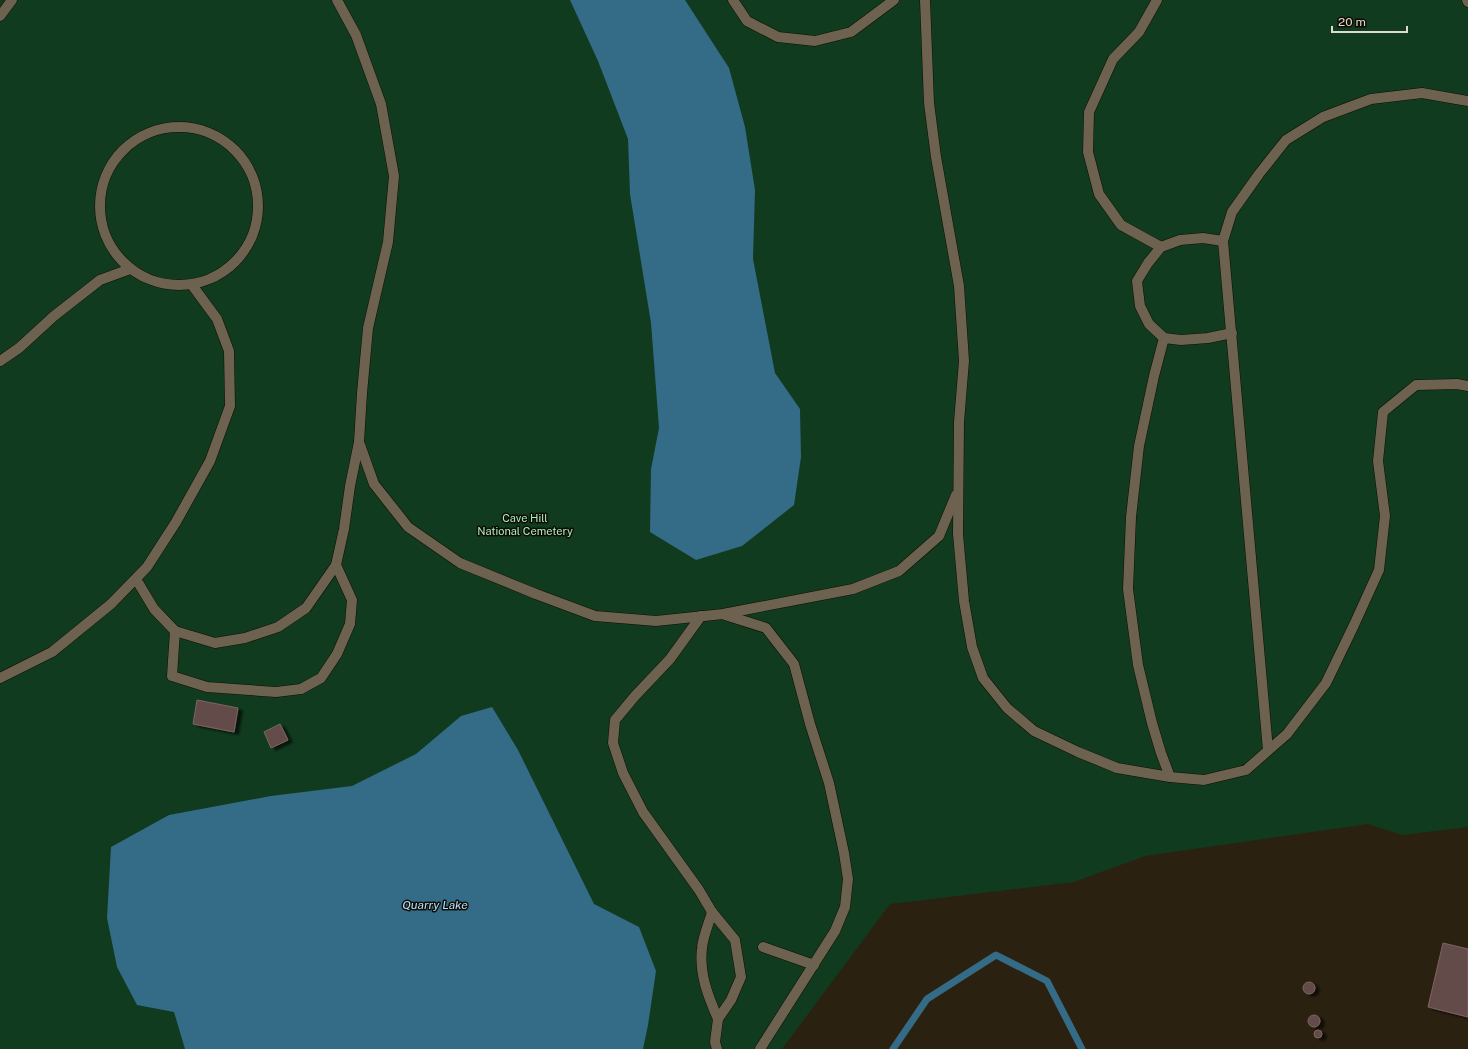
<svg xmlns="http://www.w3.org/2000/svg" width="1468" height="1049" font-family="'Public Sans',sans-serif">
  <defs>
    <filter id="shadow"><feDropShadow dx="4.5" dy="2.5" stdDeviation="1" flood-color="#0009"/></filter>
  </defs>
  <rect width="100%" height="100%" fill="#2b2110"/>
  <path fill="#103b1f" d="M0,0H1468V827L1402,835L1368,824L1145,856L1074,882L890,904L782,1049H0Z"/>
  <g fill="#346b87">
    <path d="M570,0H685L729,68L745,127L755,190L753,259L775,373L800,409L801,457L794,505L742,546L696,560L650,532L651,469L659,428L651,323L630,194L628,139L598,61Z"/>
    <path d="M492,707L518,750L594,904L639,927L656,971L648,1025L643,1049H185L174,1012L137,1005L117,967L107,918L111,847L169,815L271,796L352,786L416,754L461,716Z"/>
  </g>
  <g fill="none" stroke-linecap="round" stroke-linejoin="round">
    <path stroke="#346b87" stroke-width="7" d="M893,1049L927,999L996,955L1047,981L1082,1049"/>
  </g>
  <g fill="#634b4a" stroke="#7d6463" filter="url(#shadow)">
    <path d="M197,700L238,708L234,732L193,724Z"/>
    <path d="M280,724L288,740L271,748L264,732Z"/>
    <path d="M1443,943L1468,949V1017L1428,1007Z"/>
    <circle cx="1309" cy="988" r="6"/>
    <circle cx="1314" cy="1021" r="6"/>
    <circle cx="1318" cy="1034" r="4"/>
  </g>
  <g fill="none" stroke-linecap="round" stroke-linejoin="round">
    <defs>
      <g id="minor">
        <path d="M337,0L356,35L381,104L394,176L388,242L368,328L362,393L359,442L374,484L408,527L460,563L536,594L595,616L656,621L723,614L853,589L899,571L939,536L956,495"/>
        <path d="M733,0L747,21L778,37L815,41L851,32L894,0"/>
        <path d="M925,0L929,103L936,157L959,286L964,361L959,422L958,534L964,601L972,647L983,678L1007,708L1034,731L1078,752L1117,768L1170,777L1204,780L1246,770L1287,734L1326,683L1354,625L1379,570L1385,516L1378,461L1383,412L1416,385L1457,384L1468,386"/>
        <path d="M1157,0L1139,32L1113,59L1089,112L1088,152L1099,194L1121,225L1161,247"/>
        <path d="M1467,0L1468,2"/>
        <path d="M0,16L12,0"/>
        <circle cx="179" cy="206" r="79"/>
        <path d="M1223,241L1203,238L1180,240L1161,247L1148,263L1137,281L1140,306L1149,324L1164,338L1181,340L1208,338L1232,333"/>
        <path d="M1164,338L1154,376L1139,446L1131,517L1128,589L1138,665L1152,723L1161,753L1170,777"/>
        <path d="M0,361L19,348L54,316L100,280L130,269"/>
        <path d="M136,579L154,609L175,631L215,643L245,638L278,627L306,608L336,565L344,529L350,486L359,442"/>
        <path d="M725,615L766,628L794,664L810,724L829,783L844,853L848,879L845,907L835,931L760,1049"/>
        <path d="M701,616L670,659L635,696L615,720L613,743L623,773L643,812L699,890L712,912L735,940L741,977L731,1000L718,1019L715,1042L717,1049"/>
        <path d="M175,631L172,676L207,687L276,692L301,689L321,678L337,654L350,624L352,600L336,565"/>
        <path d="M0,678L52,652L111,604L147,567L176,522L210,461L230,406L229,351L217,319L192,285"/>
        <path d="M1268,750L1223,241L1232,212L1259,174L1286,140L1323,117L1371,99L1422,93L1468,101"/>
        <path d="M712,912C709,923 703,936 702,948C699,974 708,996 718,1019"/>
        <path d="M763,947L814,965"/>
      </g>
    </defs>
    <use href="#minor" stroke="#130b00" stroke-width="11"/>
    <use href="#minor" stroke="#6d624f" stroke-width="10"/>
  </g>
  <g text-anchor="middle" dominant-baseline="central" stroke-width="3" stroke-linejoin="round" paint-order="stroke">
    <g font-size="11" fill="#a8f0ba" stroke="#100c05">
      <text x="525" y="518">Cave Hill<tspan x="525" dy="13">National Cemetery</tspan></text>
    </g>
    <g font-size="12" font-style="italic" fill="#b0e0fb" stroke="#100c05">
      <text x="435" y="905">Quarry Lake</text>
    </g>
  </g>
  <path d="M1332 26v6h75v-6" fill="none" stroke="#dfd9ce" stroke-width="2"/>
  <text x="1338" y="26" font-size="12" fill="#dfd9ce" stroke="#100c05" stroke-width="3" paint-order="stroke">20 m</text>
</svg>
